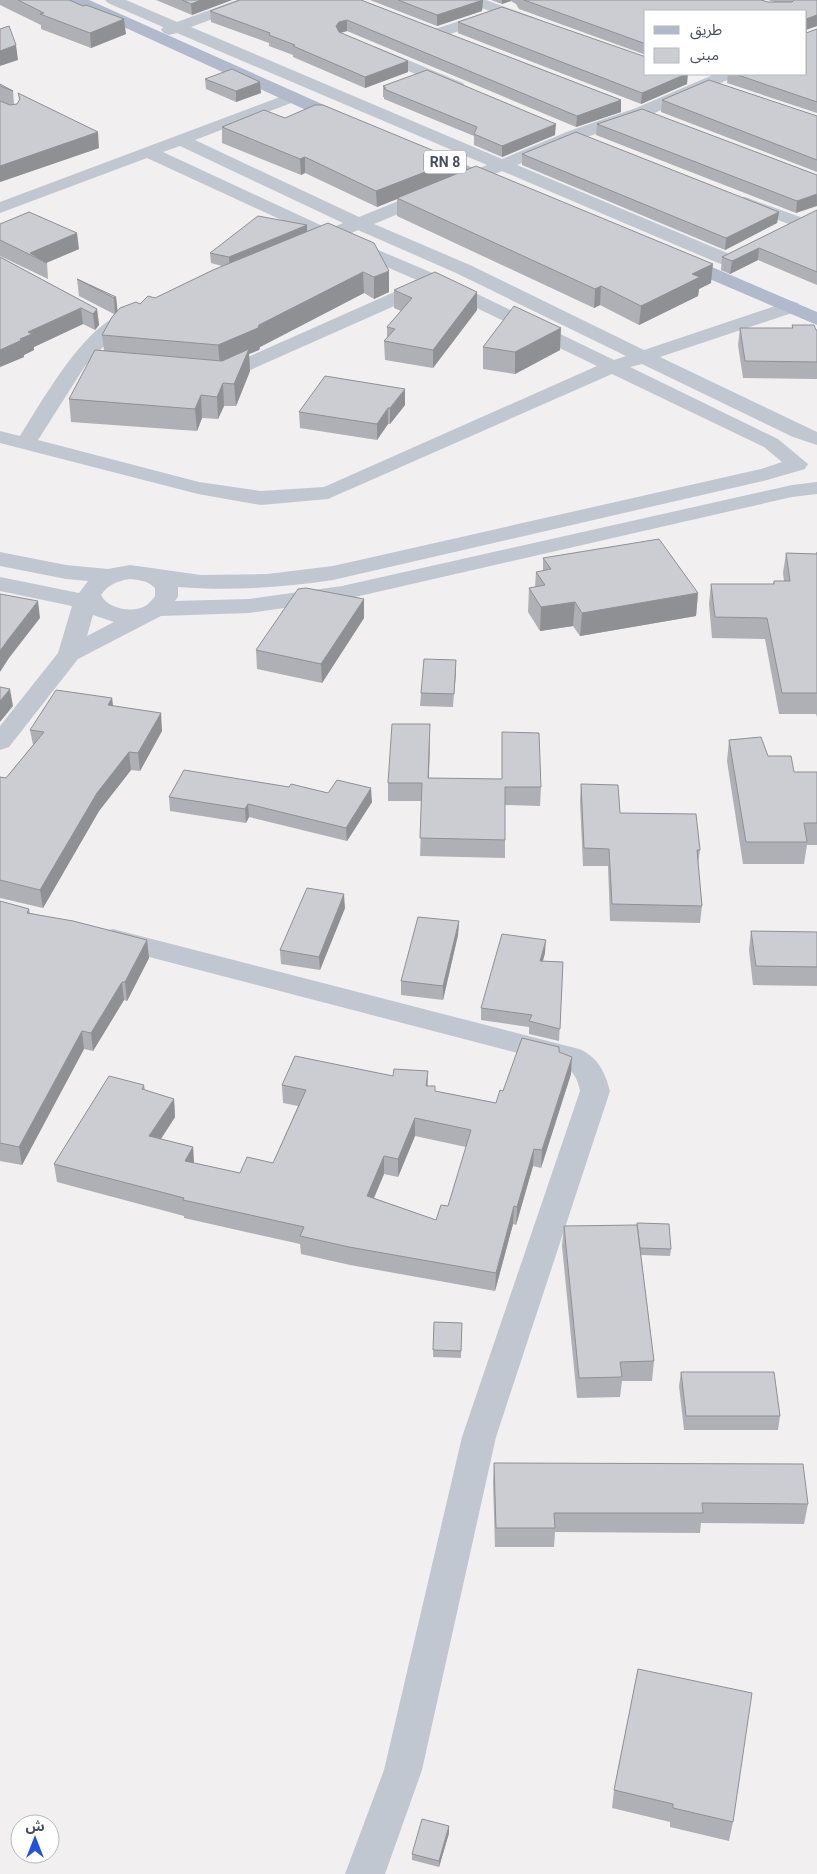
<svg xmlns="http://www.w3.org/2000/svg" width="817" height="1874" font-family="Roboto,'Noto Sans Arabic',sans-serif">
  <rect width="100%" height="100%" fill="#f1efef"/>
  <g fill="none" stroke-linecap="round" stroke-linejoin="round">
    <g fill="#c0c7d0" fill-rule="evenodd">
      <path d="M105,0H126L177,22L237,0H259L256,3L191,27L502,159L569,131L636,108L715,74H736L734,77L648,116L581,139L517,165L732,255L734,259L732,263L725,265L718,263L502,171L374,224L470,265L644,350L784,303L791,301L798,303L801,307L798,311L660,357L817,432V445L793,437L642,364L630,367L778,439L808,464L805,469L767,480L333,580C281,588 230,591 178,587V597L175,601L249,599L342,586L792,485L817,482V494L792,497L342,600L249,613L161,616L78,659L9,747L0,750V726L58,653L72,606L0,591V577L79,593L88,581L66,579L0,566V552L66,565L108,569L130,565L201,575L267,574L333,566L761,469L782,462L764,447L612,374L328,499L261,505L198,494L0,443V431L20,436C40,405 96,302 139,313L142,317L139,321L121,328L85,366L38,440L199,482L261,491L324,487L597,366L435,288L230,379L223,381L209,378L206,374L209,370L221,369L419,281L329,242L311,249L305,247L302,243L305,239L314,235L147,158L0,213V202L293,92L299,94L301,97L299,100L195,140L359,217L487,165L177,33L169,35L164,33L161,30L163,27L108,3ZM180,146L343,223L329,229L163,152ZM358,230L456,273L626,356L614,360L442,277L345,236ZM130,579C140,580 148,581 155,588V596C153,599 150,602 147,605C133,614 108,609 101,595C108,585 117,581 130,579ZM93,615L114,622L87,636Z"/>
      <path d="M464,0H486L536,18L539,21L536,24L531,26L501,16L499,18L444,36H432L430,33L432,30L490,11L467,3Z"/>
      <path d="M374,46L463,83L465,86L463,89H451L368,54L366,51L368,48Z"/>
      <path d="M745,197L803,218L806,222L803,226L797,227L739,206L736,202L739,198Z"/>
      <path d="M113,929L579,1049C598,1057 605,1072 610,1091L496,1437L422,1770L385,1874H345L384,1770L462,1437L580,1091C577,1077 573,1070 560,1064L103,945L99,938L103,931Z"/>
    </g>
    <g fill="#b0bacc" fill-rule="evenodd">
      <path d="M68,0H89L351,117L353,121L351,125H339L71,3Z"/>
      <path d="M420,147L504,180L507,184L504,188L498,189L492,188L414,156L411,152L414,148Z"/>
      <path d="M679,253L817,312V325L672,263L670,259L672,255Z"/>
    </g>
  </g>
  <g fill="#afb0b5" fill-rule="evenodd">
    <path d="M0,0H69L126,34L91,48L41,29V25L0,5Z"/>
    <path d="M156,0H232L192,15Z"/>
    <path d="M361,0L621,100V112L576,127L347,31L341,33L408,72L365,88L293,57V55L269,46V43L211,22L210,11Z"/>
    <path d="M370,0H483L482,11L437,26Z"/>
    <path d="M491,0H761L768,2H774L768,0H817V26L806,29V33L817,29V113L727,83L728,74H806L646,11V55L519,9L516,4L511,1L502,4Z"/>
    <path d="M458,22L687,84L641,104L458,33Z"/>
    <path d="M205,79L261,93L236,102L206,89Z"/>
    <path d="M0,84L13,91L14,104H17L19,100L18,93L99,148L0,182Z"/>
    <path d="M383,86L555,135L502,157L474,145V136L384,99V97H383Z"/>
    <path d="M662,100L817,116V172L661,112Z"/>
    <path d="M285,118L456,160L455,174L711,283L699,289L698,296L639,325L600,305L594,308L397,216V199L377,207L305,173L301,175L222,143V127Z"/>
    <path d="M597,124L817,175L796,213L596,135Z"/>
    <path d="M522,154L779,212L777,223L725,250L522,165Z"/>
    <path d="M817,210V285L758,260L730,274L721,270L722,257Z"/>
    <path d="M328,223L389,292L374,299L364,293L260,347L259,350L249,354L250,371L236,406H224L218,419L202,418L197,431L71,422L69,399L104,351L102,335L114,314L79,296L77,279L116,297L117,311L155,298L222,266L211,263L210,253L307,232Z"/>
    <path d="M0,224L79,249L46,263H47L48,279L0,256Z"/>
    <path d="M0,257L97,309L99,325L95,330L83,324L34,347V350L24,355V357L0,367Z"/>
    <path d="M394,290L477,292V310L433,368L385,360L384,341L387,338V327L401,311L394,308Z"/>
    <path d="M792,325L817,330V379L743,378L738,345L740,328H792Z"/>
    <path d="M483,347L560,350L515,374L483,369Z"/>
    <path d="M405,405L390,424H388L377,440L300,428L299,412Z"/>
    <path d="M817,552V717L816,714H779L765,639L712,638L709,604L711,584H773L774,581H784L783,573L786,553L817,554Z"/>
    <path d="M543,558L698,593L696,616L580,636L573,626L540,631L528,612L529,588L535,587L536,572L543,571Z"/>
    <path d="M364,618L322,683L257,669L256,650Z"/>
    <path d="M456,660L453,707L420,706L421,693Z"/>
    <path d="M112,698L113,706L162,731L140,771L131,770L99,811L43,908L0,898V777L6,778L33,745L30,730Z"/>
    <path d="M430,724L429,778L502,779V732L541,787L540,806L505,805V858L420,856L422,801H388V783Z"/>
    <path d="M729,740L768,756L794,772H817V845H807L804,864H743L727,761Z"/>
    <path d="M581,784L620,813L700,850L698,864L702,906L700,923L610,921L608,866H583L580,801Z"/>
    <path d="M328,793L372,802L347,841L249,817L246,823L170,811L169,797Z"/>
    <path d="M0,901L29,909L30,913L147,940L149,958L127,1001L124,1000L93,1051L84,1049L22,1165L0,1161Z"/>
    <path d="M345,908L320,970L281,964L280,950Z"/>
    <path d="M459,921L458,935L443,1000L401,995V981Z"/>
    <path d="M751,931L817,932V986L753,985L749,950Z"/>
    <path d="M545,953L543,961L563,962L559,1041L529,1034V1027L481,1020V1008Z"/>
    <path d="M559,1052L571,1074L541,1168L533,1166L516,1225L513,1224L495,1291L350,1265L301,1254L300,1244L184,1218V1216L57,1182L54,1164L144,1085L145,1090L174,1099L175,1117L161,1139L193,1147L194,1163L240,1173L273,1163L298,1106L283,1103L282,1085L393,1076L428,1071V1086H435V1091L496,1103L503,1091ZM415,1136L466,1147L448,1206L436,1220L374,1198L384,1174L398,1177Z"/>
    <path d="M564,1226L671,1249L670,1256L641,1255L654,1361L652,1381H622L620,1397L577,1398L562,1246Z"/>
    <path d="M434,1322L462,1323L461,1358L433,1357Z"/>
    <path d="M681,1372L780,1416L778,1430H684L679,1386Z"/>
    <path d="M494,1463L808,1504L804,1524L701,1523L700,1533L555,1532L554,1547H495L493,1483Z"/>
    <path d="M638,1669L733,1822L729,1841L670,1827V1822L612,1808L614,1790Z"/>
    <path d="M449,1826V1833L439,1867L412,1860V1854Z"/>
  </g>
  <g fill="#8f9094">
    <path d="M201,0H232L192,15L191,4Z"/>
    <path d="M483,0L482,11L437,26V15Z"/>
    <path d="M502,0H511V1L502,4Z"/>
    <path d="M817,15V26L806,30V19Z"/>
    <path d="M124,19L126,34L91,48L90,33Z"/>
    <path d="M347,20V31L339,33L336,26L339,22Z"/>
    <path d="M16,45L18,60L0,66V51Z"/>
    <path d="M408,61V72L365,88V77Z"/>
    <path d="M686,74H688L687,84L641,104L642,93Z"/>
    <path d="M260,82L261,93L236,102V91Z"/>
    <path d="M621,100V112L576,127L577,116Z"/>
    <path d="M556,124L555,135L502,157V146Z"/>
    <path d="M98,132L99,148L0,182V166Z"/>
    <path d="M305,157V173L301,175L300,159Z"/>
    <path d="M456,160L455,176L397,198V199L377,207L376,191Z"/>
    <path d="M817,194V206L796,213L797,201Z"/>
    <path d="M779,212L777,223L725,250L726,238Z"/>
    <path d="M307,225V236L229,268V257Z"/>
    <path d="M77,233L79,249L46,263L30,253Z"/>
    <path d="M759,248L758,260L730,274L732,261Z"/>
    <path d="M713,264L711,283L699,289L698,296L639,325L641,306L692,274Z"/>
    <path d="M389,271V292L374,299V277Z"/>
    <path d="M363,272L364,293L260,347L259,350L249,354L250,371L236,406L234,384L220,367L218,345Z"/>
    <path d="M601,286L600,305L594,308L595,289Z"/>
    <path d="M477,292V310L433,368V350Z"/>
    <path d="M116,297L118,314L115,315L114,298Z"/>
    <path d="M81,308L83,324L34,347V350L24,355V357L0,367V350L20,339L28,332Z"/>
    <path d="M97,309L99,325L95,330L93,314Z"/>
    <path d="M561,328L560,350L515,374V352Z"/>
    <path d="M223,383L224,406L218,419L217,397Z"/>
    <path d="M405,389V405L390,424V408Z"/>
    <path d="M201,395L202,418L197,431L195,409Z"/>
    <path d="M388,408V424L377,440V424Z"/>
    <path d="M698,593L696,616L580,636L582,613Z"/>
    <path d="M364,599V618L322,683L321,664Z"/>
    <path d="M38,601L40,618L9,658L0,672V651L7,641Z"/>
    <path d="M575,602L573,626L540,631L541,607Z"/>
    <path d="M456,660V673L453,707L454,694Z"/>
    <path d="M10,689L13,706L0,722V701Z"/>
    <path d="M112,698L114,716L108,705Z"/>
    <path d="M161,713L162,731L140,771L138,753Z"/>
    <path d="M430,724V742L428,796V778Z"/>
    <path d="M129,752L131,770L99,811L43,908L40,890L97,793Z"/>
    <path d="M371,788L372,802L347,841L346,828Z"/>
    <path d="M248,804L249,817L246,823L245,809Z"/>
    <path d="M344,894L345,908L320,970L319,957Z"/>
    <path d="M459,921L458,935L443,1000V986Z"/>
    <path d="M147,940L149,958L127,1001L125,982Z"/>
    <path d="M546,940L545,953L539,974L540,961Z"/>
    <path d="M122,982L124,1000L93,1051L91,1033Z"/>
    <path d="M82,1031L84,1049L22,1165L19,1147Z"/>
    <path d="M572,1057L571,1074L541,1168L542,1150Z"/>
    <path d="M174,1099L175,1117L151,1154L149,1136Z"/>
    <path d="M415,1118V1136L398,1177V1159Z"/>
    <path d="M193,1147L194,1165L185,1161Z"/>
    <path d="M534,1149L533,1166L516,1225L517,1207Z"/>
    <path d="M384,1156V1174L367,1214V1196Z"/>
    <path d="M514,1206L513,1224L495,1291L496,1273Z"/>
    <path d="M449,1826V1833L439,1867V1861Z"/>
  </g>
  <g fill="#cccdd3" stroke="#8f9094" fill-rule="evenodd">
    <path d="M18,0H69L83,6L86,5L124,19L90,33L40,14L44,13Z"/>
    <path d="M182,0H201L191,4Z"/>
    <path d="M240,0H361L621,100L577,116L347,20L339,22L336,26L339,32L408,61L365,77L293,46L295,45L269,35L270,33L210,11Z"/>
    <path d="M398,0H483L437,15Z"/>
    <path d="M524,0H761L768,2H792L794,0H817V15L806,19V11H646V44Z"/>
    <path d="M502,7L646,57V74H686L642,93L458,22Z"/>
    <path d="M806,20V33L817,29V102L735,74H806Z"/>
    <path d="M9,26L16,45L0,51V29Z"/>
    <path d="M232,69L260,82L236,91L205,79Z"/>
    <path d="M427,70L556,124L502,146L474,134L477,127L384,89L386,88L383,86Z"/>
    <path d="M709,80L817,116V160L662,100Z"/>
    <path d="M0,84L13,91L0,86Z"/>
    <path d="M18,93L98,132L0,166V101L10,105L17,104L20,99Z"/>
    <path d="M315,105H323L456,160L376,191L305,157L300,159L222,127L264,110L285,118Z"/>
    <path d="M642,109L817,175V194L797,201L597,124Z"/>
    <path d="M576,132L779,212L726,238L522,154Z"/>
    <path d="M476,166L713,264L692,274L700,277L641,306L601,286L595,289L397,198Z"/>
    <path d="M817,210V272L759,248L732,261L722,257Z"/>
    <path d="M29,212L77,233L30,253L47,263L0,240V224Z"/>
    <path d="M258,216L307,225L229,257L210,253Z"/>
    <path d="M328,223L374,243L389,271L374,277L363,272L259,325L258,328L218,345L102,335L112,317L120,308L136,302L140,304L148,296L155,298L213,270Z"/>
    <path d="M0,257L97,309L93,314L81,308L28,332L32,334L20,339L22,340L0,350Z"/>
    <path d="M435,272L477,292L433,350L384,341L395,329L387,327L412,298L394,290Z"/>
    <path d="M77,279L116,297L114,298Z"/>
    <path d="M514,306L561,328L515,352L483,347Z"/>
    <path d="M792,325H814L816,330H817V362L745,361L740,328H793Z"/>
    <path d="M249,349L234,384L223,383L217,397L201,395L195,409L69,399L95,350L222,361Z"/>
    <path d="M325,376L405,389L390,408H388L377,424L299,412Z"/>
    <path d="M659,539L698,593L582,613L575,602L541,607L529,588L545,585L536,572L551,569L543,558Z"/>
    <path d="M817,552V693H782L767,618L715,617L711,584H774V581H790L786,553L817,554Z"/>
    <path d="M306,588L364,599L321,664L256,650L298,589Z"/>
    <path d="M0,594L38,601L7,641L0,651Z"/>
    <path d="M424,659L456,660L454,694L421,693Z"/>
    <path d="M0,687L10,689L0,701Z"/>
    <path d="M56,690L112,698L108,705L161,713L138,753L129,752L97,793L40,890L0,880V777L6,778L44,732L30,730Z"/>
    <path d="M392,724H430L428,778L502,779V732L539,733L541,787H505V840L420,838L422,783H388Z"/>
    <path d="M761,737L768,756H791L794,772H817V823H804L807,842H746L729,740Z"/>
    <path d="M184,770L289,787L291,784L328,793L337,780L371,788L346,828L248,804L245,809L169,797Z"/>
    <path d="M581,784L618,785L620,813L696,814L700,850H697L702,906L612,904L609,849L584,848Z"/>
    <path d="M307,888L344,894L319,957L280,950Z"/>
    <path d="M0,901L29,909L27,913L73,921L147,940L125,982H122L91,1033L82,1031L19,1147L0,1143Z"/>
    <path d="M418,917L459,921L443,986L401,981Z"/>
    <path d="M751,931L817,932V967L756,966Z"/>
    <path d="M502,934L546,940L540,961L563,962L560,1029L529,1021L532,1015L481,1008Z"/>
    <path d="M522,1038L559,1047V1052L572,1057L542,1150L534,1149L517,1207L514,1206L496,1273L349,1247L300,1236L304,1227L183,1200L184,1198L54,1164L109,1076L144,1085L142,1089L174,1099L149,1136L193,1147L185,1161L240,1173L247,1157L273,1163L306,1090L282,1085L295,1056L393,1076L394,1069L428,1071L426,1086H435V1091L496,1103L500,1090L503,1091ZM415,1118L471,1130L448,1206L441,1205L436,1220L367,1196L384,1156L398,1159Z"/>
    <path d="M637,1223L669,1224L671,1249L640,1248Z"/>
    <path d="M637,1225L654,1361L620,1362L622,1377L579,1378L564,1226Z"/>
    <path d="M434,1322L462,1323L461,1351L433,1350Z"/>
    <path d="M681,1372H774L780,1416H686Z"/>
    <path d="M494,1463L803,1464L808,1504L702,1503L703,1513H554L555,1528H496Z"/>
    <path d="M638,1669L752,1693L733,1822L673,1808V1804L614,1790Z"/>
    <path d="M422,1819L449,1826L439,1861L412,1854Z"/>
  </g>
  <g text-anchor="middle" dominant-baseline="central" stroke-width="4.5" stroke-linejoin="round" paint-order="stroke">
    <rect fill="#fff" stroke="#7f848d" stroke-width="1" x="424" y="150.5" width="42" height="23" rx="4"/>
    <g font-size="14" font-weight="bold" fill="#484f5c">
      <text x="445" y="162">RN 8</text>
    </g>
  </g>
  <rect x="644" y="10" width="162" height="65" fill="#ffffff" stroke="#b6b9be"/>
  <rect x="654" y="26" width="25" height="8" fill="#b0bacc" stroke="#b6b9be"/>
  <text x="690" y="35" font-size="15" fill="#484f5c">طريق</text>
  <rect x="654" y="48" width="25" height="15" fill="#cccdd3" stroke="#b6b9be"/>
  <text x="690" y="60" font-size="15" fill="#484f5c">مبنى</text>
  <g transform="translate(35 1839)"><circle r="24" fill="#ffffff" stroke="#b6b9be"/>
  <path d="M0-4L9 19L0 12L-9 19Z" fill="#2253d8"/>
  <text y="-8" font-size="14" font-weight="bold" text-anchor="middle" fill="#484f5c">ش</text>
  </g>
</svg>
